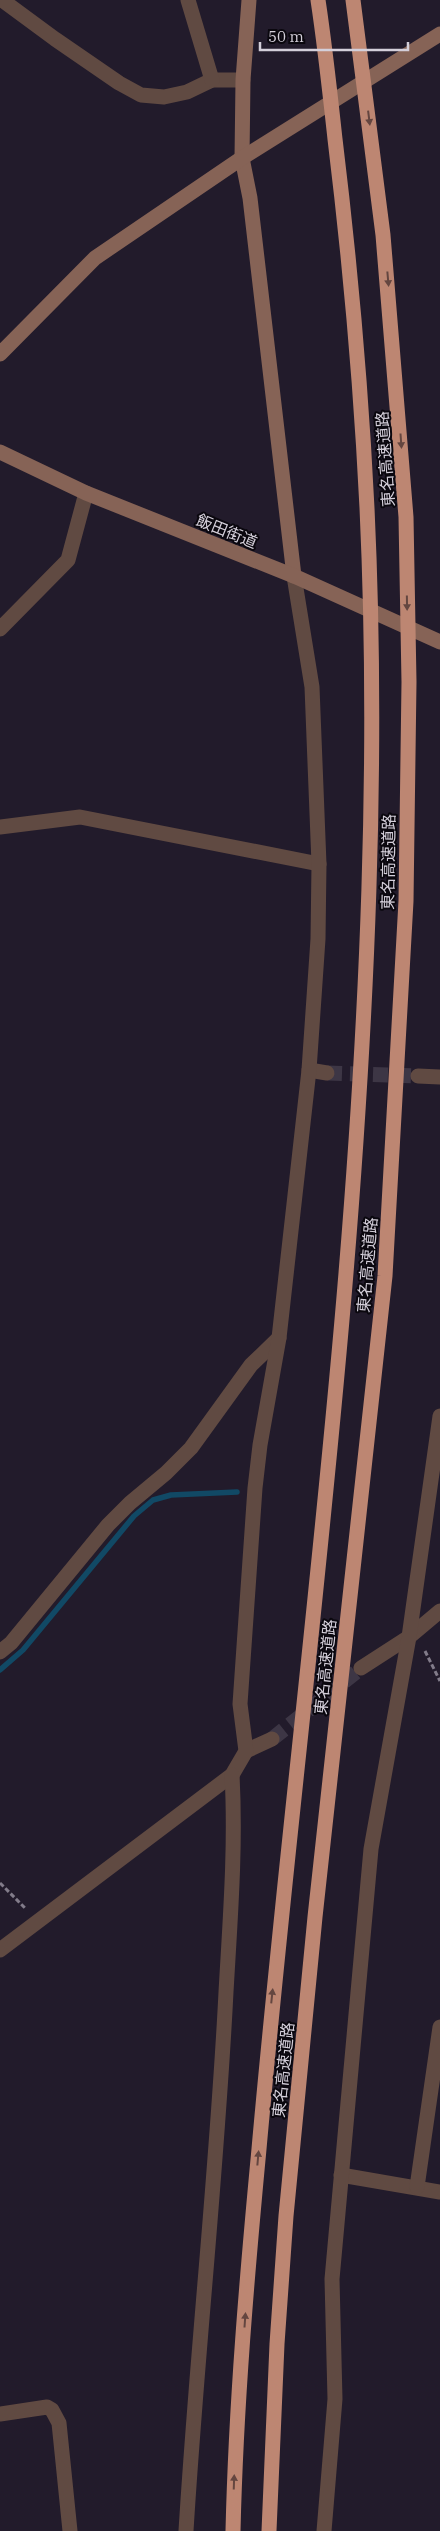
<svg xmlns="http://www.w3.org/2000/svg" width="440" height="2531" font-family="'IBM Plex Serif','Noto Sans JP',serif">
  <rect width="100%" height="100%" fill="#221b2b"/>
  <g fill="none" stroke-linecap="round" stroke-linejoin="round">
    <path stroke="#114965" stroke-width="5.5" d="M0,1670L23,1650L134,1516L153,1500L171,1495L237,1492"/>
    <g stroke="#3d3645" stroke-width="15" stroke-dasharray="15 8" stroke-linecap="butt">
      <path d="M327,1073L418,1076"/>
      <path d="M272,1739L361,1668"/>
    </g>
    <g stroke="#827c8a" stroke-width="3" stroke-dasharray="5 2.5" stroke-linecap="butt">
      <path d="M425,1651L440,1681"/>
      <path d="M0,1883L26,1909"/>
    </g>
    <g stroke="#604a42" stroke-width="15">
      <path d="M2,0L55,39L119,83L141,95L164,97L187,92L212,80H243"/>
      <path d="M188,0L212,80"/>
      <path d="M0,629L68,560L86,493"/>
      <path d="M0,827L80,817L319,864"/>
      <path d="M309,1070L327,1073"/>
      <path d="M418,1076L440,1077"/>
      <path d="M0,1652L11,1643L108,1525L130,1503L166,1473L191,1448L251,1365L279,1338"/>
      <path d="M361,1668L409,1637L440,1611"/>
      <path d="M246,1751L272,1739"/>
      <path d="M0,1950L232,1775L246,1751L240,1704L255,1488L260,1445L279,1338L309,1070L318,939L319,864L312,687L294,576"/>
      <path d="M341,2175L440,2192"/>
      <path d="M417,2187L440,2027"/>
      <path d="M0,2414L47,2407L52,2410L59,2423L70,2531"/>
      <path d="M186,2531C197,2351 217,2172 226,1992C230,1921 236,1847 232,1775"/>
      <path d="M324,2531L335,2399L332,2279L371,1849L409,1637L440,1416"/>
    </g>
    <g stroke="#866356" stroke-width="15">
      <path d="M249,0L243,80L242,158L250,198L294,576"/>
      <path d="M0,354L95,258L242,158L440,34"/>
      <path d="M0,452L86,493L294,576L440,642"/>
    </g>
    <g stroke="#bd8672" stroke-width="15">
      <path d="M233,2531C236,2404 247,2276 259,2149C285,1857 322,1565 346,1273C367,1019 379,762 367,508C361,385 350,262 335,139C330,93 325,46 318,0"/>
      <path d="M269,2531L277,2344L286,2216L315,1917L385,1276L406,901L409,682L406,517L383,235L353,0"/>
    </g>
  </g>
  <defs><path id="oneway-solid" d="M-6-.8H1V-3.2L6.5 0L1 3.2V.8H-6Z" transform="scale(1.25)"/></defs>
  <g fill="#644640">
    <use href="#oneway-solid" transform="translate(369 118) rotate(83)"/>
    <use href="#oneway-solid" transform="translate(388 279) rotate(85)"/>
    <use href="#oneway-solid" transform="translate(401 441) rotate(86)"/>
    <use href="#oneway-solid" transform="translate(407 603) rotate(89)"/>
    <use href="#oneway-solid" transform="translate(272 1996) rotate(-84)"/>
    <use href="#oneway-solid" transform="translate(258 2158) rotate(-85)"/>
    <use href="#oneway-solid" transform="translate(245 2320) rotate(-86)"/>
    <use href="#oneway-solid" transform="translate(234 2482) rotate(-88)"/>
  </g>
  <g text-anchor="middle" dominant-baseline="central" stroke-width="4" stroke-linejoin="round" paint-order="stroke">
    <g font-size="16" fill="#d4cfda" stroke="#0a070e">
      <text transform="translate(385 459) rotate(-94)">東名高速道路</text>
      <text transform="translate(227 531) rotate(22)">飯田街道</text>
      <text transform="translate(388 862) rotate(-89)">東名高速道路</text>
      <text transform="translate(367 1265) rotate(-85)">東名高速道路</text>
      <text transform="translate(325 1667) rotate(-84)">東名高速道路</text>
      <text transform="translate(283 2070) rotate(-84)">東名高速道路</text>
    </g>
  </g>
  <path d="M260 42v8h148v-8" fill="none" stroke="#d4cfda" stroke-width="2.5"/>
  <text x="268" y="42" font-size="15" fill="#d4cfda" stroke="#0a070e" stroke-width="4" paint-order="stroke">50 m</text>
</svg>
